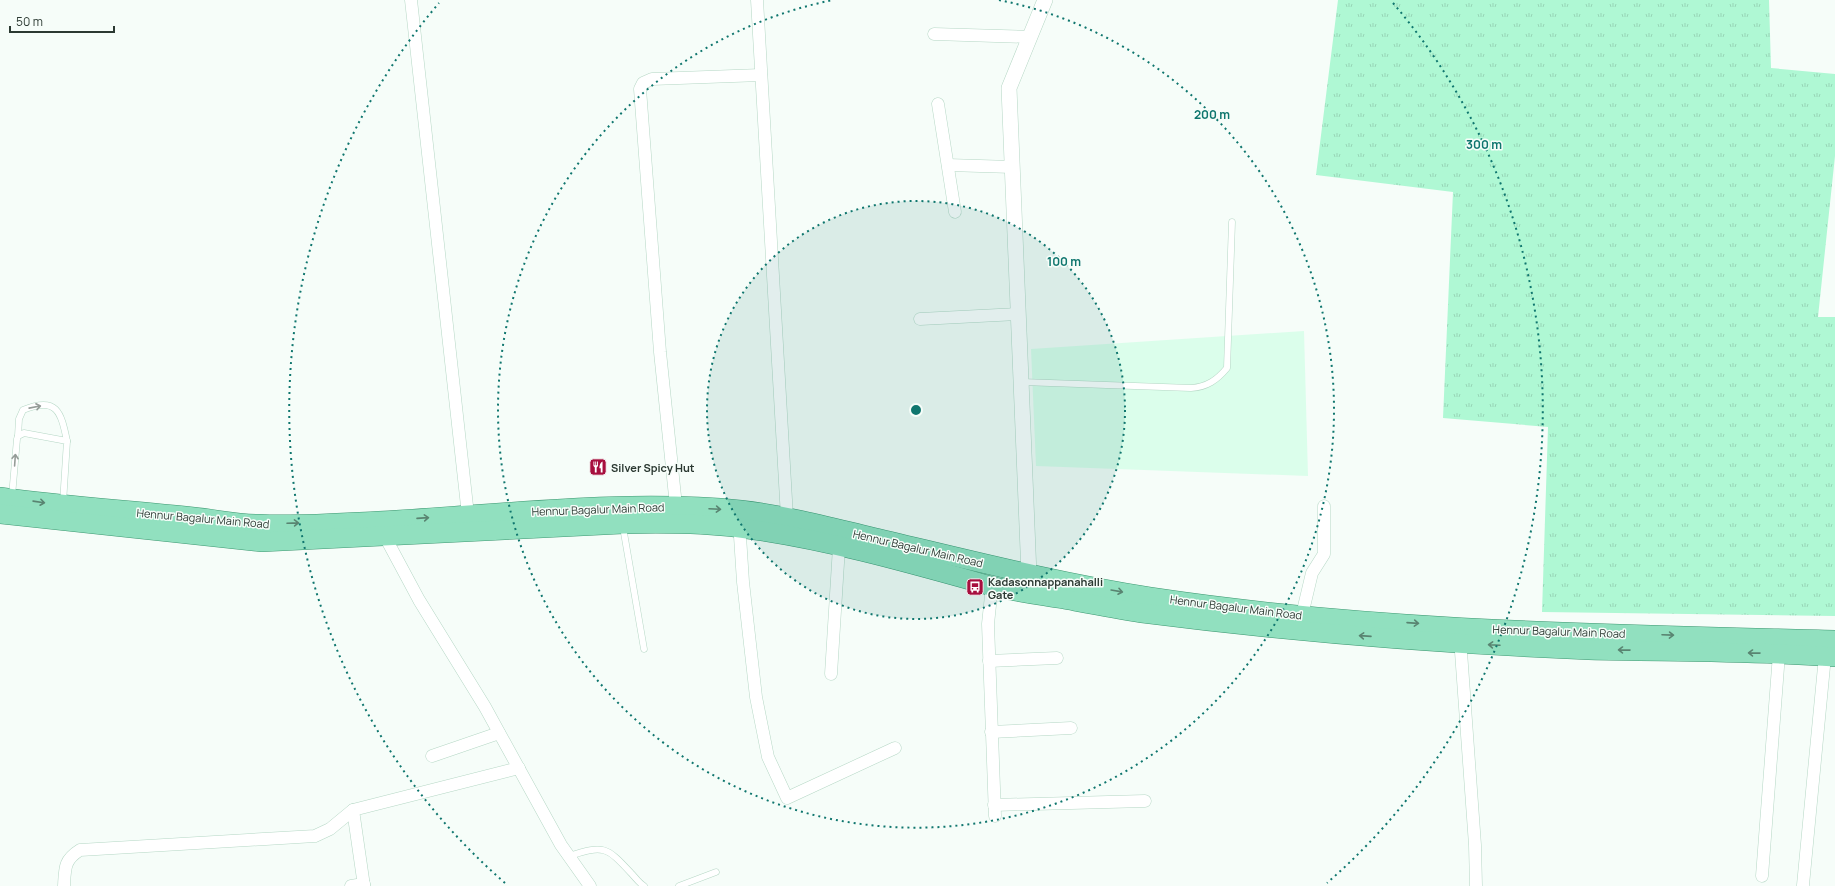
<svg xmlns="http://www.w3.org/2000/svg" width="1835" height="886" font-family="Manrope,sans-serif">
  <defs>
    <pattern id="grass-tufts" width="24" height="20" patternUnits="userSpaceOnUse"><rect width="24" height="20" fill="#aff8d4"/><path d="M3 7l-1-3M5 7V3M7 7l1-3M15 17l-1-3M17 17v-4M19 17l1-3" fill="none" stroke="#97d5b6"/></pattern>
  </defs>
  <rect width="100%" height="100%" fill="#f6fdf9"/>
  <path fill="#dbfeeb" d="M1304,331L1308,476L1036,466L1031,349Z"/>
  <path fill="url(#grass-tufts)" d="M1338,0H1769L1771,68L1835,74V156L1818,317H1835V616L1542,612L1548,427L1443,418L1453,192L1316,175Z"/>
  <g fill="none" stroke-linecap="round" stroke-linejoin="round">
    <defs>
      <g id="service">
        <path d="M1022,382L1191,388C1207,387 1217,380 1227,368L1232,222"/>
        <path d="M18,436L19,419L23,410C57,396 61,412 67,441"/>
        <path d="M12,496L17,439L18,436L24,433L67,441L63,503"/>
        <path d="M623,527L644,649"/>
        <path d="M569,856C604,845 606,846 631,873C635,877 639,883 644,886"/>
        <path d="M679,886L716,872"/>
      </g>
      <g id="minor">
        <path d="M411,0L468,515"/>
        <path d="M757,0L787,517"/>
        <path d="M934,34L1030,37"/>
        <path d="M938,104L955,212"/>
        <path d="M948,165L1012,167"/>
        <path d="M920,319L1019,314"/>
        <path d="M676,506L660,352L640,89L643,83L652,79L761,75"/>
        <path d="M739,521L743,582L756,697L768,757L787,798L895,748"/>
        <path d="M382,531L419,600L485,707L561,845L590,886"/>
        <path d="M992,586L988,624L995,816"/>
        <path d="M1302,615L1312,573L1324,554V506"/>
        <path d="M1460,638L1475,845L1476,886"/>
        <path d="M989,661L1057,658"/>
        <path d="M831,674L839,547"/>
        <path d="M991,732L1071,728"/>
        <path d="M432,756L499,733"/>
        <path d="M994,805L1145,801"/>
        <path d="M1762,876L1779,654"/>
        <path d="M1803,885L1825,656"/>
        <path d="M64,886C65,868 64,860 80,850L315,836L330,829L353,810"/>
        <path d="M351,886L364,884"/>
        <path d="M364,886L353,810L519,768"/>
      </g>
      <path id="tertiary" d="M1026,593L1029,575L1009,88L1045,0"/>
      <g id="primary">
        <path d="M0,497C65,506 129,510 194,517C215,519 237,524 258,524C298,526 339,523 379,521C497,515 624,498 741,510C784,515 826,526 868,536C962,558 1054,582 1150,597C1376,631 1606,634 1835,640"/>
        <path d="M0,514L262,542L623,524C662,523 701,523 740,528C825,539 909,563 991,586C1015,592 1039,595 1063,599C1090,604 1116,609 1142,613C1290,632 1440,644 1589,650C1671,652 1753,651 1835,657"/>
      </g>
    </defs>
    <use href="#service" stroke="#b5d7c5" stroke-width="7"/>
    <use href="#minor" stroke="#b5d7c5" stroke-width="13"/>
    <use href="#tertiary" stroke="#b5d7c5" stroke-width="16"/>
    <use href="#primary" stroke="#3e9872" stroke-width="20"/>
    <use href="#service" stroke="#fff" stroke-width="6"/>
    <use href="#minor" stroke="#fff" stroke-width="12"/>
    <use href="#tertiary" stroke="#fff" stroke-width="15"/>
    <use href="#primary" stroke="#91e0bf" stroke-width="19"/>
  </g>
  <defs><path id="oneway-shaft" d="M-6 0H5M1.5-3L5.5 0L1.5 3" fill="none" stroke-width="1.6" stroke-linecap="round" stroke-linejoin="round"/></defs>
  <g stroke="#959c98">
    <use href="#oneway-shaft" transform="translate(35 407) rotate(-11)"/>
    <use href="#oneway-shaft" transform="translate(15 460) rotate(-86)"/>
  </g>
  <g stroke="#598471">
    <use href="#oneway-shaft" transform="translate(39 502) rotate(8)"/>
    <use href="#oneway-shaft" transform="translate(715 509) rotate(3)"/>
    <use href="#oneway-shaft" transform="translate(423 518) rotate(-4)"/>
    <use href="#oneway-shaft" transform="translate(293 523) rotate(-2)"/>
    <use href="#oneway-shaft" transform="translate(1117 591) rotate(10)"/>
    <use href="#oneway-shaft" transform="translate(1413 623) rotate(4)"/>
    <use href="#oneway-shaft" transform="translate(1668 635) rotate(2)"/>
    <use href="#oneway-shaft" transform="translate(1365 636) rotate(-176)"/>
    <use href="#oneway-shaft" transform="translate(1494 645) rotate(-177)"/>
    <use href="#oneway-shaft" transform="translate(1624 650) rotate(-179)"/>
    <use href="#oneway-shaft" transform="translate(1754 653) rotate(-179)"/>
  </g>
  <circle cx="916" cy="410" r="209" fill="#0f766e" fill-opacity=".12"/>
  <g fill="none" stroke="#0f766e" stroke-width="2" stroke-dasharray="2 4">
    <circle cx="916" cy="410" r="209"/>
    <path d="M999 0A418 418 0 1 1 833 0"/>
    <path d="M505 883A627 627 0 0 1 439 3M1393 3A627 627 0 0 1 1327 883"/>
  </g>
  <defs>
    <symbol id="restaurant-square" viewBox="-11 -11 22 22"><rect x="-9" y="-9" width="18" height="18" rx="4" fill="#a70f3e" stroke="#f6fdf9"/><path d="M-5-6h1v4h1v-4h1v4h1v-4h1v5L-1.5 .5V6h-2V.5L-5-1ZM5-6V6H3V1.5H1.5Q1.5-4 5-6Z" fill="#fff"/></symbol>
    <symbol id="bus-square" viewBox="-11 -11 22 22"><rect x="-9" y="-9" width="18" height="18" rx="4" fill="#a70f3e" stroke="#f6fdf9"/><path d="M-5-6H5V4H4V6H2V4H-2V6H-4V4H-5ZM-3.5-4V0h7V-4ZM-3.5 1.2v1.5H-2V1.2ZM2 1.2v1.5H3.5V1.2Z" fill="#fff"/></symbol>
  </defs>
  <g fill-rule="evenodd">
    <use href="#restaurant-square" x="588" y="457" width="20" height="20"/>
    <use href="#bus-square" x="965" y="577" width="20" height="20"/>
  </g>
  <g text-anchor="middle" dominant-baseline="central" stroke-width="3" stroke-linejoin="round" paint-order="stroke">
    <g font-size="11" font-weight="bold" fill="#2b3932" stroke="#f6fdf9" text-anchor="start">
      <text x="611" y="467">Silver Spicy Hut</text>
      <text x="988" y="581">Kadasonnappanahalli<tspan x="988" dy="13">Gate</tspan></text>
    </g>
    <g font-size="11" fill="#2b3932" stroke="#f6fdf9">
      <text transform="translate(598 509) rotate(-2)">Hennur Bagalur Main Road</text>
      <text transform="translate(203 518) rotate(5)">Hennur Bagalur Main Road</text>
      <text transform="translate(918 548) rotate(13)">Hennur Bagalur Main Road</text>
      <text transform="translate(1236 607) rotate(7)">Hennur Bagalur Main Road</text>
      <text transform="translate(1559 631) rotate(2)">Hennur Bagalur Main Road</text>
    </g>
  </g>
  <circle cx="916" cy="410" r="6" fill="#0f766e" stroke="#f6fdf9" stroke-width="2"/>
  <g font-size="12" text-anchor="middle" font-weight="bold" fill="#0f766e" stroke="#f6fdf9" stroke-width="3" stroke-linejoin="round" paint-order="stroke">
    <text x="1212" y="119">200 m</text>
    <text x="1484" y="149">300 m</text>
    <text x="1064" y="266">100 m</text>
  </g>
  <path d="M10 26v6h104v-6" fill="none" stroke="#2b3932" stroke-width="2"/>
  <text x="16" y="26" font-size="12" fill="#2b3932" stroke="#f6fdf9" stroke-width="3" paint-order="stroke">50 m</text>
</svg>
